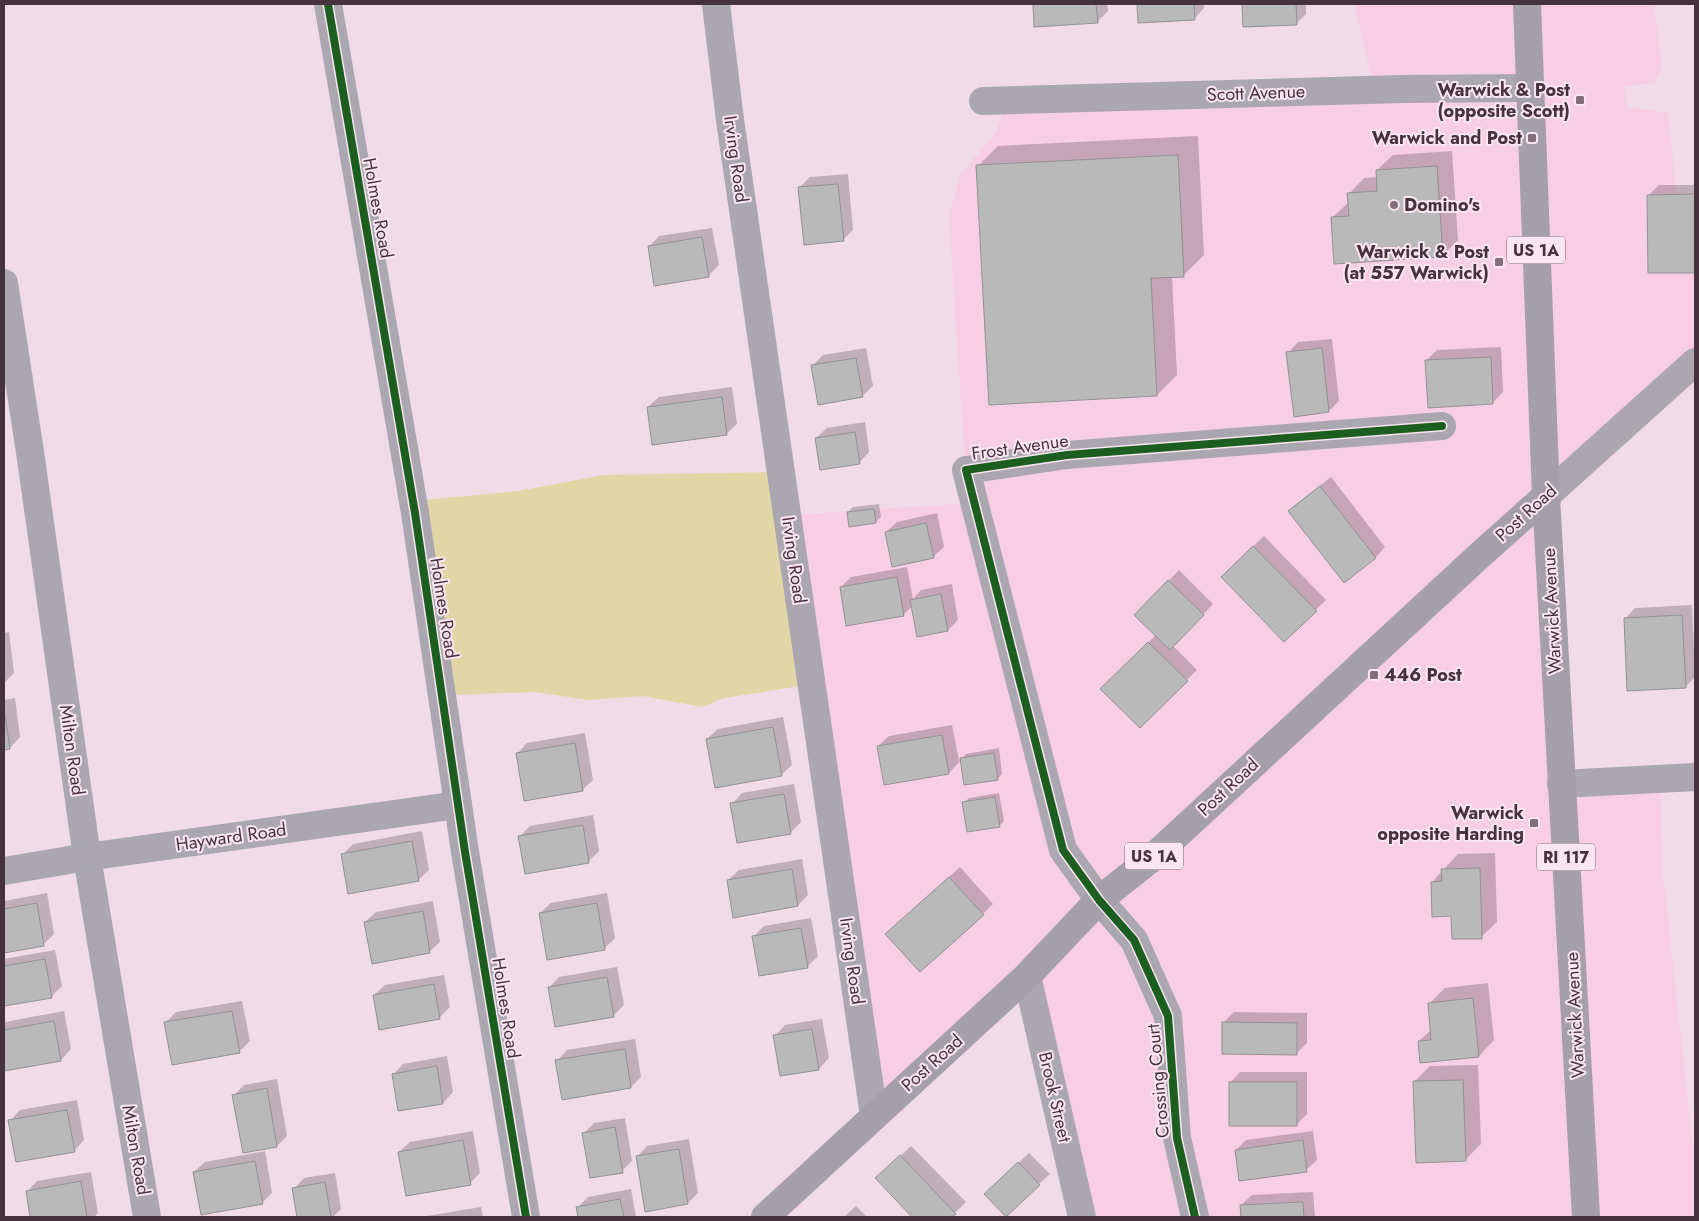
<svg xmlns="http://www.w3.org/2000/svg" width="1699" height="1221" font-family="Jost,sans-serif">
  <rect width="100%" height="100%" fill="#f0dbe6"/>
  <path fill="#f7cee4" d="M1354,4H1654L1662,67L1654,83L1625,86L1627,107L1668,113L1683,254L1695,267V360L1546,492L1565,779L1660,778L1663,873L1695,1167V1217H1084L1027,976L878,1107L791,515L970,503L964,450L949,214L961,174L996,132L1008,100L1374,88Z"/>
  <path fill="#e2d6a6" d="M772,472L812,684L724,698L702,707L643,696L589,700L535,692L449,695L415,501L518,491L603,475Z"/>
  <g fill="#0003">
    <path d="M1034,4H1107L1108,11L1097,22L1036,26Z"/>
    <path d="M1138,4H1204V8L1194,19L1139,22Z"/>
    <path d="M1243,4H1306V14L1296,24L1244,26Z"/>
    <path d="M1198,136L1204,255L1183,276H1172L1177,375L1157,395L978,166L998,146Z"/>
    <path d="M1452,151L1458,240L1443,255L1332,218L1349,202V194L1364,178L1378,177L1377,170L1393,155Z"/>
    <path d="M848,174L853,230L843,240L799,188L810,177Z"/>
    <path d="M1659,185H1695V271L1649,272V195Z"/>
    <path d="M712,228L719,265L708,276L649,247L659,236Z"/>
    <path d="M1332,339L1339,401L1329,411L1288,353L1298,342Z"/>
    <path d="M1501,347L1503,392L1493,402L1427,360L1437,350Z"/>
    <path d="M866,348L873,386L862,396L813,365L823,355Z"/>
    <path d="M732,387L737,424L726,434L648,407L659,397Z"/>
    <path d="M865,422L869,452L859,463L816,438L827,428Z"/>
    <path d="M1331,477L1385,547L1375,558L1290,511L1300,501Z"/>
    <path d="M879,504L881,517L876,522L848,512L853,507Z"/>
    <path d="M937,513L944,547L933,557L886,532L897,522Z"/>
    <path d="M1264,536L1326,600L1284,640L1233,566Z"/>
    <path d="M907,567L913,599L921,590L952,584L958,620L948,630L918,636L912,606L903,615L841,587L851,577Z"/>
    <path d="M1179,570L1213,604L1173,646L1197,670L1140,726L1102,689L1156,635L1135,615Z"/>
    <path d="M1692,605L1695,677L1685,687L1625,619L1635,608Z"/>
    <path d="M9,632L14,673L4,683V633Z"/>
    <path d="M15,698L20,737L10,748H4V700Z"/>
    <path d="M783,717L792,765L781,775L707,739L718,729Z"/>
    <path d="M952,725L959,761L966,754L999,748L1002,774L997,779L961,760L949,773L878,746L889,736Z"/>
    <path d="M585,733L593,780L582,790L517,754L527,743Z"/>
    <path d="M794,784L801,822L790,833L732,804L742,793Z"/>
    <path d="M999,793L1004,821L999,826L964,803L969,798Z"/>
    <path d="M593,815L599,851L589,861L526,873L519,837L530,826Z"/>
    <path d="M422,831L429,870L418,880L343,854L353,844Z"/>
    <path d="M1495,853L1497,922L1481,937L1452,915L1432,882L1458,854Z"/>
    <path d="M802,859L808,895L798,905L728,880L739,870Z"/>
    <path d="M960,867L993,904L983,914L897,924Z"/>
    <path d="M47,893L54,934L44,944L4,951V901Z"/>
    <path d="M607,893L615,938L604,949L540,913L551,903Z"/>
    <path d="M433,901L440,942L429,952L365,922L376,912Z"/>
    <path d="M811,918L818,956L808,966L760,975L754,936L764,926Z"/>
    <path d="M55,950L62,986L52,996L4,1005V959Z"/>
    <path d="M617,967L624,1005L613,1016L549,988L559,977Z"/>
    <path d="M444,975L450,1007L439,1018L374,995L385,985Z"/>
    <path d="M1488,983L1494,1040L1479,1056L1419,1041L1432,1029L1429,1004L1445,988Z"/>
    <path d="M242,1001L250,1041L239,1052L165,1023L176,1012Z"/>
    <path d="M64,1011L71,1049L61,1060L4,1070V1023L5,1022Z"/>
    <path d="M1234,1012L1307,1013V1043L1296,1054L1224,1022Z"/>
    <path d="M822,1019L829,1058L819,1069L781,1075L775,1036L785,1025Z"/>
    <path d="M635,1039L641,1077L631,1087L557,1061L567,1050Z"/>
    <path d="M447,1056L453,1092L443,1103L393,1075L403,1064Z"/>
    <path d="M1478,1065L1481,1144L1465,1160L1414,1082L1430,1066Z"/>
    <path d="M1240,1072H1307V1114L1297,1124L1230,1083Z"/>
    <path d="M277,1079L287,1136L277,1146L234,1095L244,1085Z"/>
    <path d="M77,1100L84,1140L74,1151L10,1121L20,1110Z"/>
    <path d="M625,1118L632,1161L622,1171L583,1134L594,1123Z"/>
    <path d="M473,1131L480,1173L470,1183L399,1152L410,1142Z"/>
    <path d="M1313,1131L1317,1160L1306,1170L1236,1150L1246,1140Z"/>
    <path d="M689,1139L698,1193L688,1203L637,1157L647,1146Z"/>
    <path d="M911,1146L966,1202L951,1217H914L877,1178Z"/>
    <path d="M265,1151L272,1193L262,1203L194,1172L205,1162Z"/>
    <path d="M1029,1153L1050,1174L1039,1184H996Z"/>
    <path d="M91,1172L98,1213L94,1217H32L27,1192L37,1181Z"/>
    <path d="M335,1173L341,1209L333,1217H299L294,1189L304,1178Z"/>
    <path d="M631,1189L636,1217H579L578,1207L588,1197Z"/>
    <path d="M1313,1192L1315,1217H1242L1241,1205L1252,1195Z"/>
    <path d="M856,1206L867,1217H844Z"/>
    <path d="M481,1207L483,1217H426L427,1216Z"/>
  </g>
  <g fill="#b9b9ba" stroke="#919192">
    <path d="M1033,4H1096L1098,23L1034,27Z"/>
    <path d="M1137,4H1194L1195,20L1138,23Z"/>
    <path d="M1242,4H1296L1297,25L1243,27Z"/>
    <path d="M1178,155L1184,277L1151,278L1157,396L989,405L976,165Z"/>
    <path d="M1437,166L1443,257L1334,264L1331,217L1349,216L1347,193L1377,191L1376,170Z"/>
    <path d="M838,184L844,241L804,245L798,187Z"/>
    <path d="M1695,194V273H1648L1647,195Z"/>
    <path d="M702,237L709,277L654,286L648,246Z"/>
    <path d="M1322,348L1329,412L1294,417L1286,352Z"/>
    <path d="M1491,357L1493,404L1428,408L1425,360Z"/>
    <path d="M856,358L863,397L818,405L811,365Z"/>
    <path d="M722,397L727,435L652,445L647,407Z"/>
    <path d="M855,432L860,464L820,470L815,438Z"/>
    <path d="M1320,486L1376,558L1344,583L1288,511Z"/>
    <path d="M874,509L876,523L849,527L847,512Z"/>
    <path d="M926,523L934,558L892,567L885,532Z"/>
    <path d="M1253,546L1317,611L1284,642L1221,577Z"/>
    <path d="M897,577L904,616L846,626L840,587Z"/>
    <path d="M1168,580L1204,615L1170,650L1134,615Z"/>
    <path d="M941,594L948,631L917,637L910,600Z"/>
    <path d="M1682,615L1686,688L1627,691L1624,618Z"/>
    <path d="M1148,642L1188,681L1140,728L1100,689Z"/>
    <path d="M4,708L10,749L4,750Z"/>
    <path d="M773,727L782,776L715,788L706,739Z"/>
    <path d="M942,735L949,774L884,785L877,746Z"/>
    <path d="M575,743L583,791L524,801L516,753Z"/>
    <path d="M994,753L998,780L964,785L960,758Z"/>
    <path d="M784,794L791,834L737,843L730,803Z"/>
    <path d="M995,797L1000,827L967,832L962,802Z"/>
    <path d="M583,825L589,863L525,874L518,836Z"/>
    <path d="M412,841L419,881L348,894L341,854Z"/>
    <path d="M1480,868L1482,939H1452L1451,916L1432,917L1431,882L1442,881L1441,869Z"/>
    <path d="M792,869L798,906L733,918L727,880Z"/>
    <path d="M949,877L984,915L920,972L885,934Z"/>
    <path d="M37,903L44,946L4,953V909Z"/>
    <path d="M597,903L605,950L547,960L539,913Z"/>
    <path d="M423,911L430,953L372,964L364,922Z"/>
    <path d="M801,928L808,968L759,976L752,936Z"/>
    <path d="M45,959L52,998L4,1006V966Z"/>
    <path d="M607,977L614,1017L555,1027L548,987Z"/>
    <path d="M434,984L440,1019L379,1030L373,995Z"/>
    <path d="M1473,998L1479,1057L1420,1063L1418,1041L1431,1040L1428,1003Z"/>
    <path d="M232,1011L240,1053L172,1065L164,1022Z"/>
    <path d="M54,1021L61,1061L4,1071V1030Z"/>
    <path d="M1222,1022L1297,1023V1055L1222,1054Z"/>
    <path d="M812,1029L819,1070L780,1076L773,1035Z"/>
    <path d="M625,1049L631,1088L562,1100L555,1060Z"/>
    <path d="M437,1066L443,1104L398,1111L392,1074Z"/>
    <path d="M1463,1080L1466,1161L1416,1163L1413,1081Z"/>
    <rect x="1229" y="1082" width="68" height="44"/>
    <path d="M267,1088L277,1147L243,1153L232,1095Z"/>
    <path d="M67,1110L75,1152L16,1162L8,1120Z"/>
    <path d="M615,1127L623,1173L590,1178L582,1133Z"/>
    <path d="M463,1140L471,1185L406,1196L398,1152Z"/>
    <path d="M1303,1140L1307,1172L1239,1181L1235,1150Z"/>
    <path d="M679,1149L688,1204L645,1212L636,1156Z"/>
    <path d="M900,1155L956,1214L952,1217H912L875,1178Z"/>
    <path d="M255,1161L263,1204L201,1215L193,1172Z"/>
    <path d="M1018,1162L1040,1185L1006,1217L984,1194Z"/>
    <path d="M81,1181L87,1217H30L26,1191Z"/>
    <path d="M325,1182L331,1217H297L292,1188Z"/>
    <path d="M620,1199L624,1217H578L576,1207Z"/>
    <path d="M1303,1202L1304,1217H1241L1240,1205Z"/>
  </g>
  <g fill="none" stroke-linecap="round" stroke-linejoin="round">
    <g stroke="#aaa7b0" stroke-width="28">
      <path d="M328,4L415,513L465,852L526,1217"/>
      <path d="M716,4L730,120L874,1116"/>
      <path d="M983,101L1402,89L1530,88"/>
      <path d="M4,283L30,452L87,857L147,1217"/>
      <path d="M1561,784L1695,777"/>
      <path d="M4,871L87,857L458,805"/>
      <path d="M1027,976L1082,1217"/>
      <path d="M1195,1217L1177,1138L1168,1016L1134,940L1099,900L1063,850L966,470L1067,455L1442,426"/>
    </g>
    <path stroke="#aca6af" stroke-width="28" d="M1546,496L1695,362"/>
    <g stroke="#a59faa" stroke-width="28">
      <path d="M1527,4L1546,496L1586,1217"/>
      <path d="M765,1217L1027,976L1099,900L1152,858L1480,555L1546,496"/>
    </g>
    <defs>
      <g id="cycleway">
        <path d="M328,4L415,513L465,852L526,1217"/>
        <path d="M1195,1217L1177,1138L1168,1016L1134,940L1099,900L1063,850L966,470L1067,455L1442,426"/>
      </g>
    </defs>
    <use href="#cycleway" stroke="#fae6f0" stroke-width="11"/>
    <use href="#cycleway" stroke="#1b5e20" stroke-width="8"/>
  </g>
  <g fill="#826d78" stroke="#fae6f0" stroke-width="2">
    <rect x="1575" y="95" width="10" height="10" rx="2.5"/>
    <rect x="1527" y="133" width="10" height="10" rx="2.5"/>
    <circle cx="1394" cy="205" r="5"/>
    <rect x="1494" y="257" width="10" height="10" rx="2.5"/>
    <rect x="1369" y="670" width="10" height="10" rx="2.5"/>
    <rect x="1529" y="818" width="10" height="10" rx="2.5"/>
  </g>
  <g text-anchor="middle" dominant-baseline="central" stroke-width="4" stroke-linejoin="round" paint-order="stroke">
    <g fill="#fae6f0" stroke="#7c6873" stroke-width="1">
      <rect x="1507" y="236.5" width="58" height="27" rx="4"/>
      <rect x="1125" y="842.5" width="58" height="27" rx="4"/>
      <rect x="1537" y="843.5" width="58" height="27" rx="4"/>
    </g>
    <g font-size="16" font-weight="bold" fill="#46323d">
      <text x="1536" y="250">US 1A</text>
      <text x="1154" y="856">US 1A</text>
      <text x="1566" y="857">RI 117</text>
    </g>
    <g font-size="18" font-weight="bold" fill="#46323d" stroke="#fae6f0" text-anchor="end">
      <text x="1570" y="90">Warwick &amp; Post<tspan x="1570" dy="21">(opposite Scott)</tspan></text>
      <text x="1522" y="138">Warwick and Post</text>
      <text x="1404" y="205" text-anchor="start">Domino's</text>
      <text x="1489" y="252">Warwick &amp; Post<tspan x="1489" dy="21">(at 557 Warwick)</tspan></text>
      <text x="1384" y="675" text-anchor="start">446 Post</text>
      <text x="1524" y="813">Warwick<tspan x="1524" dy="21">opposite Harding</tspan></text>
    </g>
    <g font-size="18" fill="#46323d" stroke="#fae6f0">
      <text transform="translate(1256 93) rotate(-2)">Scott Avenue</text>
      <text transform="translate(736 159) rotate(82)">Irving Road</text>
      <text transform="translate(378 208) rotate(80)">Holmes Road</text>
      <text transform="translate(1020 447) rotate(-8)">Frost Avenue</text>
      <text transform="translate(1526 513) rotate(-42)">Post Road</text>
      <text transform="translate(794 560) rotate(82)">Irving Road</text>
      <text transform="translate(444 608) rotate(81)">Holmes Road</text>
      <text transform="translate(1552 611) rotate(-93)">Warwick Avenue</text>
      <text transform="translate(72 750) rotate(82)">Milton Road</text>
      <text transform="translate(1228 787) rotate(-43)">Post Road</text>
      <text transform="translate(231 837) rotate(-8)">Hayward Road</text>
      <text transform="translate(852 961) rotate(82)">Irving Road</text>
      <text transform="translate(506 1008) rotate(81)">Holmes Road</text>
      <text transform="translate(1575 1015) rotate(-93)">Warwick Avenue</text>
      <text transform="translate(932 1063) rotate(-42)">Post Road</text>
      <text transform="translate(1158 1081) rotate(-95)">Crossing Court</text>
      <text transform="translate(1055 1097) rotate(77)">Brook Street</text>
      <text transform="translate(136 1150) rotate(80)">Milton Road</text>
    </g>
  </g>
  <rect width="1699" height="1221" fill="none" stroke="#46323d" stroke-width="10"/>
</svg>
